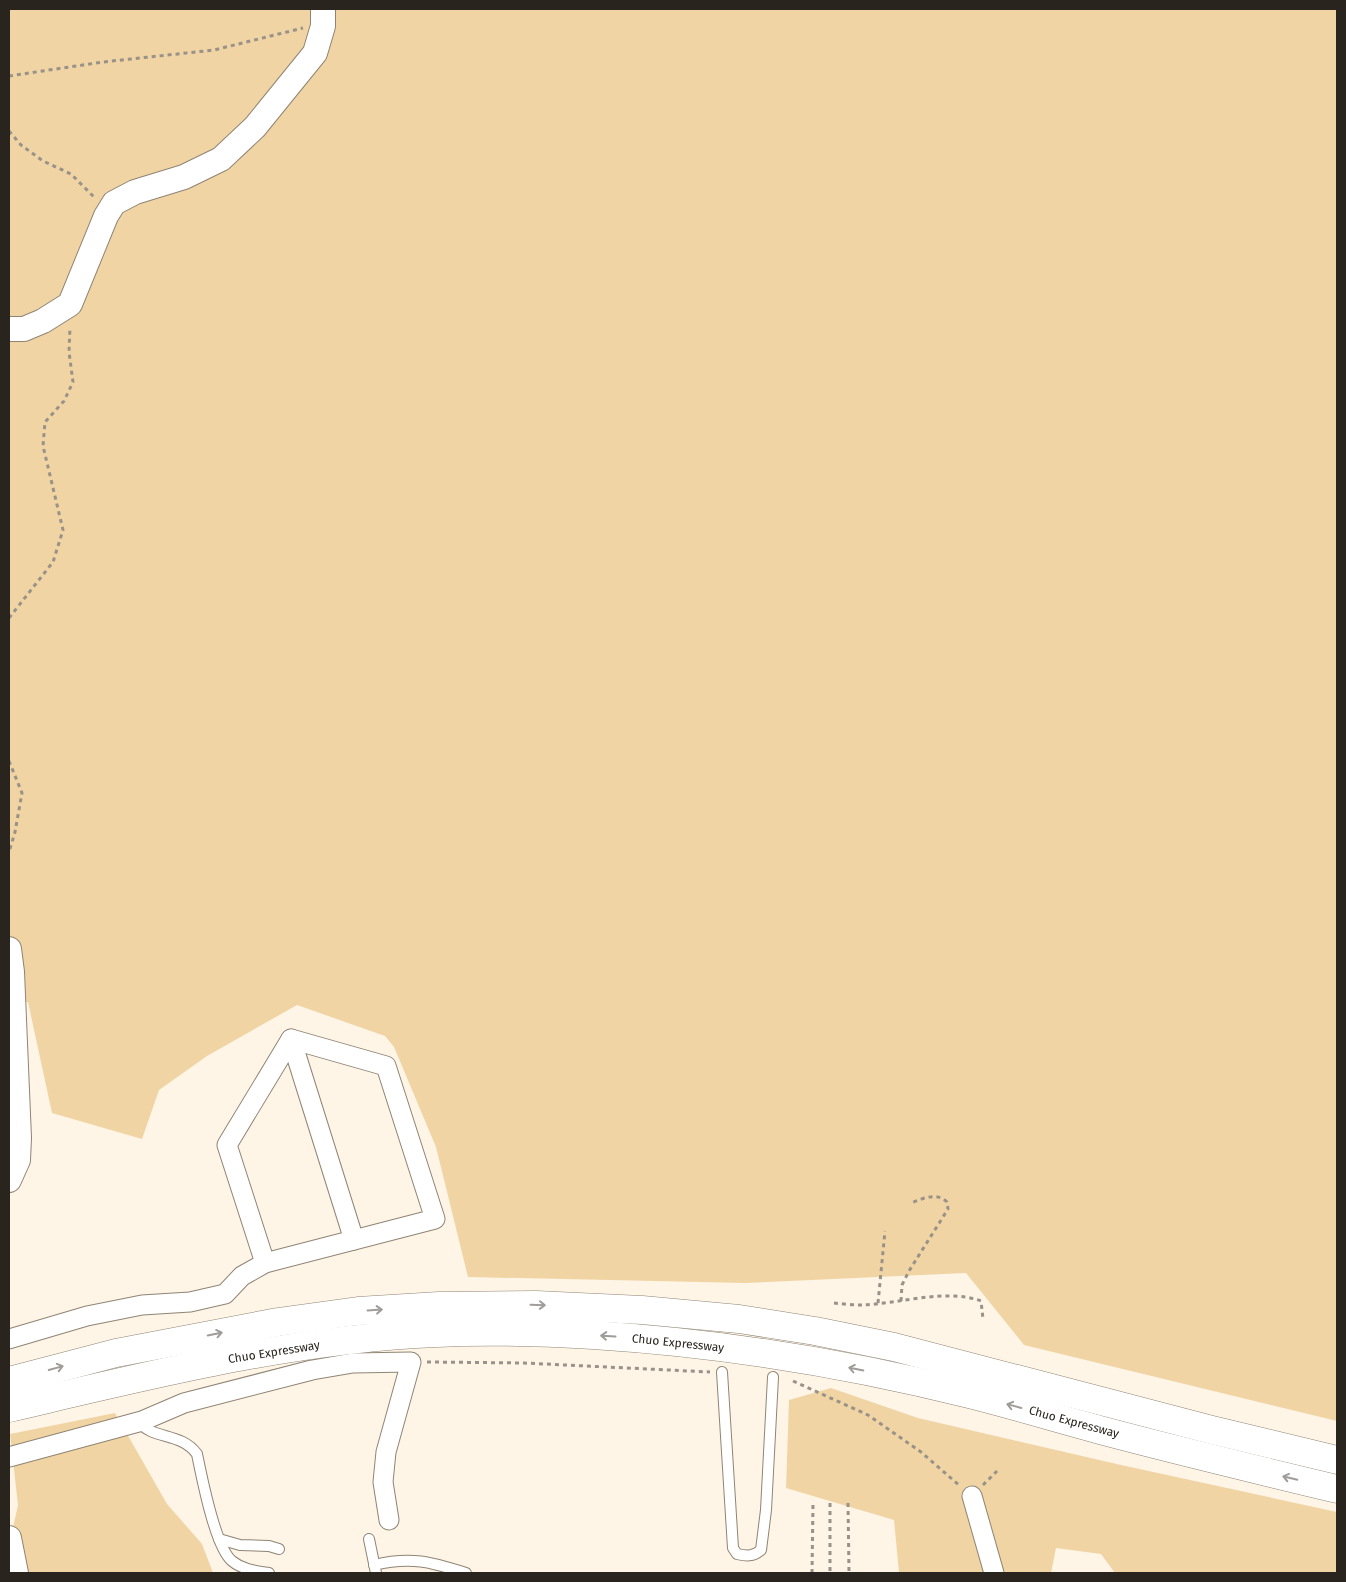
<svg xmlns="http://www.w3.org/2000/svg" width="1346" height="1582" font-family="'Fira Sans',sans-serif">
  <rect width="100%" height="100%" fill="#fef5e7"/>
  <g fill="#f1d4a4">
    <path d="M9,9H1337V1421L1024,1345L966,1273L745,1283L468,1277L436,1147L394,1047L385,1036L297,1005L207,1056L159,1090L142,1139L52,1113L28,1002H9Z"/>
    <path d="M831,1388L918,1418L1121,1465L1337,1512V1573H1115L1101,1554L1056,1548L1051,1573H899L894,1520L786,1488L789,1400Z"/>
    <path d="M115,1413L167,1504L202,1544L213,1573H9V1546L18,1505L10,1434Z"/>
  </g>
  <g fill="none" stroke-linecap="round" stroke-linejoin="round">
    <defs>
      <g id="service">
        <path d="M722,1372L733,1548L737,1554C746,1556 753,1557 761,1550L766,1510L773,1377"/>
        <path d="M139,1422C153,1440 181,1432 197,1454C202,1478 215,1547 232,1561C243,1570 256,1571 269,1573"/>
        <path d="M219,1539L240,1545L269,1546L279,1549"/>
        <path d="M369,1539L376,1573"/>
        <path d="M374,1565C411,1556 431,1562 466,1573"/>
      </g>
      <g id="minor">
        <path d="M291,1039L354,1240"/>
        <path d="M9,1339L87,1316L142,1305L190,1302L225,1294L242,1276L265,1263L227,1145L291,1039L386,1066L435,1219L265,1263"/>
        <path d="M9,1457L142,1421L184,1403L312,1370L353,1363L411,1362L386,1452L383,1482L389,1520"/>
        <path d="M972,1496L994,1573"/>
      </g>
      <g id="tertiary">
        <path d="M9,329H24L43,321L70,304L106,216L114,203L135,192L184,177L221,159L255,127L315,53L323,26V9"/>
        <path d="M9,949L12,972L19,1138L18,1160L9,1180"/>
        <path d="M9,1538L16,1573"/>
      </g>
      <g id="motorway">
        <path d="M9,1381L116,1353L278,1322L358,1311L439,1306L536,1305L642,1310L739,1319L815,1331L894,1347L1212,1430L1337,1460"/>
        <path d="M9,1408C150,1375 291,1339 437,1333C489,1330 541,1332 593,1335C719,1343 846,1363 969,1394C1013,1405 1056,1418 1100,1430C1179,1451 1258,1470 1337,1489"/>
      </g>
    </defs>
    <use href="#service" stroke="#8f8474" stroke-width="12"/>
    <use href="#minor" stroke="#8f8474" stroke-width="21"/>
    <use href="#tertiary" stroke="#8f8474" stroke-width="26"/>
    <use href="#motorway" stroke="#8f8474" stroke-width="29"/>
    <g stroke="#999288" stroke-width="3" stroke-dasharray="4 4" stroke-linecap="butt">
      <path d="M9,76L103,62L214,50L303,28"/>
      <path d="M9,131L21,145L43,161L71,174L96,199"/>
      <path d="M9,618L53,562L63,530L43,446L45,422L64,401L73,382L69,352L70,327"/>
      <path d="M9,761L22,793L15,832L9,852"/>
      <path d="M901,1301L902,1285L909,1271L948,1209L947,1202C937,1192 924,1198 911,1203"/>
      <path d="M834,1303C843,1304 853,1305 862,1305C898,1304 946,1288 981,1301L983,1319"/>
      <path d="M878,1303L885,1231"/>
      <path d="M427,1362L524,1363L710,1372"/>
      <path d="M793,1381L868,1415L921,1452L960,1486"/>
      <path d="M983,1485L997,1471"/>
      <path d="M830,1503V1573"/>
      <path d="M848,1503L849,1573"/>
      <path d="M812,1573L813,1504"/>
    </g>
    <use href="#service" stroke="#fff" stroke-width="10"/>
    <use href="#minor" stroke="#fff" stroke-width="19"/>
    <use href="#tertiary" stroke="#fff" stroke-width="24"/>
    <use href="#motorway" stroke="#fff" stroke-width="28"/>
  </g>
  <defs><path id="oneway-shaft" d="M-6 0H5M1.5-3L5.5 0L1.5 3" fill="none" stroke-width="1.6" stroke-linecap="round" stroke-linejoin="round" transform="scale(1.25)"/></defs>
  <g stroke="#9f9d9a">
    <use href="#oneway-shaft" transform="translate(538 1305) rotate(2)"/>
    <use href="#oneway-shaft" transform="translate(375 1310) rotate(-4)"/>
    <use href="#oneway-shaft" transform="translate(215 1334) rotate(-11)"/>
    <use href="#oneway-shaft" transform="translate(608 1336) rotate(-177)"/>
    <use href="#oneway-shaft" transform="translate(56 1368) rotate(-15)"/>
    <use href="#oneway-shaft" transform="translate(856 1369) rotate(-169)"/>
    <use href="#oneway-shaft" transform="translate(1014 1406) rotate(-165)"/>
    <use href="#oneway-shaft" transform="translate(1290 1478) rotate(-167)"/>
  </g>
  <g text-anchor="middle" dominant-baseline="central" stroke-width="5" stroke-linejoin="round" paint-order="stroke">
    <g font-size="12" fill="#29251e" stroke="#fff">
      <text transform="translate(678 1343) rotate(6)">Chuo Expressway</text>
      <text transform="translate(274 1352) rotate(-9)">Chuo Expressway</text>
      <text transform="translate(1074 1422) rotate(15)">Chuo Expressway</text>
    </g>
  </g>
  <rect width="1346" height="1582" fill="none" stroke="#29251e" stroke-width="20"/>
</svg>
